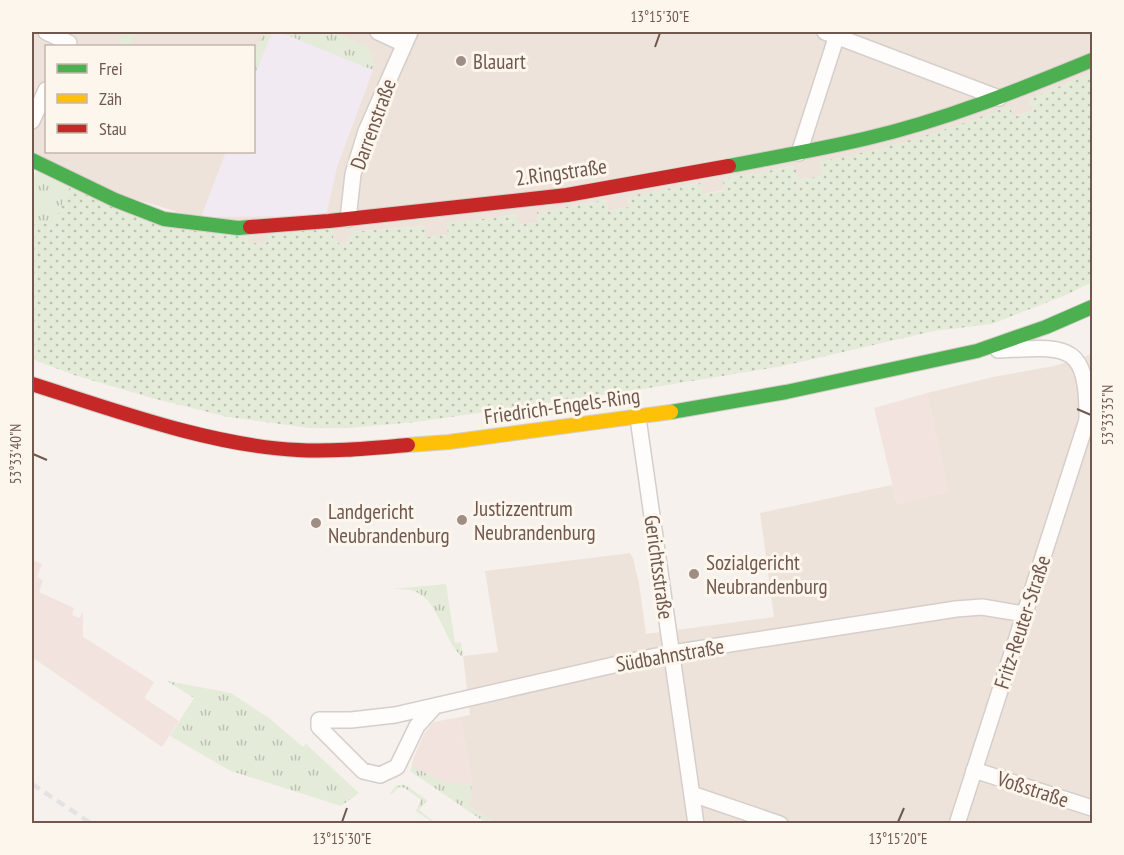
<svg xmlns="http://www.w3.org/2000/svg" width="1124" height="855" font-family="'PT Sans Narrow',sans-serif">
  <defs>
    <pattern id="grass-tufts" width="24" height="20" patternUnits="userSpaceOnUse" patternTransform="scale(1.5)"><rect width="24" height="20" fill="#e4ebd8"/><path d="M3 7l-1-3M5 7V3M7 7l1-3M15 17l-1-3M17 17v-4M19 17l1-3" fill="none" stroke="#bdc1b2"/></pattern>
    <pattern id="park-dots" width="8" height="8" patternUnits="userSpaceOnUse" patternTransform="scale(1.5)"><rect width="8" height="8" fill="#e4ebd8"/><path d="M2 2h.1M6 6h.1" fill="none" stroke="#bdc1b2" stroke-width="1.8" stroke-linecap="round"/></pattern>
  </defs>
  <rect width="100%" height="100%" fill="#f6f1ec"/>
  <g fill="#eee3da" fill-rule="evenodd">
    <path d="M32,32H1092V73L1029,99L1033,110L1013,117L1009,107L954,128L874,151L820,162L822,176L797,180L794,166L723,179L725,190L702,194L700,183L628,197L629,207L608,211L606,200L538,212L539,222L518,225L517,215L448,223V235L426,237L424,226L351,232L349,241L340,244L333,238L332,232L267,233L268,243H248L247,233L32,168ZM46,46H254V152H46Z"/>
    <path d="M1092,354V823H496L467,805L472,795L471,780L460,717L470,715L463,656L498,652L485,571L630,553L633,558L639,583L646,634L774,617L760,513L892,485L897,504L948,492L927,393L993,377L1054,366Z"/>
  </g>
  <g fill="#f2e3de">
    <path d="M927,393L948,492L897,504L874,408Z"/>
    <path d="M32,560L42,564L37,577L43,580L39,592L74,608L72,615L80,618L83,611V637L154,682L144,698L179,721L162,747L32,657Z"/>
    <path d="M460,717L471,780L472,795L411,770L413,759L424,734L433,722Z"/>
  </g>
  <path fill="#f2eaf2" d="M272,32H280L373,70L337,167L326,216L201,217L226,152H254V76Z"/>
  <g fill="url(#grass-tufts)">
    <path d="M120,32H138L129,46H117L121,37Z"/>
    <path d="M263,32H272L254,76V54Z"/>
    <path d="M280,32H334L368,47L373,58V70Z"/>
    <path d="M36,171L70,187L52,226L32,217V180Z"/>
    <path d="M446,584L455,643L461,642L463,656H461C442,637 438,597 411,590C405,589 398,589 392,589Z"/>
    <path d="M167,681L231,693L269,718L303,747L306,744L359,793L341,806L231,771L170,736L194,698Z"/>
    <path d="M412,766C432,776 448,787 471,784L472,795L467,805L496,823H486L410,771Z"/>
    <path d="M397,785H405L427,800L419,810L436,823H433L416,811L421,800L405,788L399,787L392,794L390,793Z"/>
  </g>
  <path fill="url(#park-dots)" d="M1092,73V282L1066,295L992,324L934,331L778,367L618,393L416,422L348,428H310L228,417L152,398L74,375L32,359V217L52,226L70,187L247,233L248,243H267V232L334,229L333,238L340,244L349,241L351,232L425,226L426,237L448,235L447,223L517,215L519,225L538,222L537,212L606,200L608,211L629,207L628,196L701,183L703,194L724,191L723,179L795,166L798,180L822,176L819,162C885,149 947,131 1009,106L1014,117L1033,110L1029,99Z"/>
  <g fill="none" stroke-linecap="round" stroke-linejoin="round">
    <defs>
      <g id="street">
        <path d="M46,32L69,43"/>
        <path d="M378,32L404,44"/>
        <path d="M825,32L999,98"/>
        <path d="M32,121L46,90"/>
        <path d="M799,153L838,32"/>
        <path d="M348,219L353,174L366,131L410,32"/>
        <path d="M998,350C1066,347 1088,340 1087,420"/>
        <path d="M638,418L696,824"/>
        <path d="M435,706L417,726L397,767L380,775L363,771L319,727V720H351L395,715L631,661L672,653L956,609L982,607L1024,614"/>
        <path d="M974,770L1092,808"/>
        <path d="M692,794L780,824"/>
        <path d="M957,824L1087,420L1092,409"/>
      </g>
      <g id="fast">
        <path d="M32,160L115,200L164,219L238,228L250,227"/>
        <path d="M729,166C775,157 822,149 868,138C945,120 1019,90 1092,60"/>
        <path d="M671,412L786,392L977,351L1046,327L1092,307"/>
      </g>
      <path id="slow" d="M408,445L449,442L671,412"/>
      <g id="jam">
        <path d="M250,227L329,221L567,195L729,166"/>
        <path d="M32,384C114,410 212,446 298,450C334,452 372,448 408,445"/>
      </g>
    </defs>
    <use href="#street" stroke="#d5ceca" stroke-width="18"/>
    <use href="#fast" stroke="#d4cec8" stroke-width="16"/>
    <use href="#slow" stroke="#d4cec8" stroke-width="16"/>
    <use href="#jam" stroke="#d4cec8" stroke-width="16"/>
    <use href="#street" stroke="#fefdfc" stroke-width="15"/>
    <use href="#fast" stroke="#4caf50" stroke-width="14"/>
    <use href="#slow" stroke="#ffc107" stroke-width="14"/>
    <use href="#jam" stroke="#c62828" stroke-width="14"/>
    <path stroke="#e4e3e4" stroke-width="4.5" stroke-dasharray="9 6" stroke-linecap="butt" d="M32,784L92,824"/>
  </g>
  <path fill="none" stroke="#70584f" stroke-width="2" d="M655,47L660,33M1077,409L1091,415M33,454L47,460M342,822L347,808M898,822L904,808"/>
  <g fill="#9f8e86" stroke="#fdf6ed" stroke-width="2">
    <circle cx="461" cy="61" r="6"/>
    <circle cx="462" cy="520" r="6"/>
    <circle cx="316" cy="523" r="6"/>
    <circle cx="694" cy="574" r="6"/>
  </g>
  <g text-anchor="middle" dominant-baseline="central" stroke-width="6" stroke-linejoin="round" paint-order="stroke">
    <g font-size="21" fill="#70584f" stroke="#fdf6ed" text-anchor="start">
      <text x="473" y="61">Blauart</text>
      <text x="474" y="508">Justizzentrum<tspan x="474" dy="24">Neubrandenburg</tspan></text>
      <text x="328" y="511">Landgericht<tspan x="328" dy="24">Neubrandenburg</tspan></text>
      <text x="706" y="562">Sozialgericht<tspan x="706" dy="24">Neubrandenburg</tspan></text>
    </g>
    <g font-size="21" fill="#70584f" stroke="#fdf6ed">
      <text transform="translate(373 124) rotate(-70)">Darrenstraße</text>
      <text transform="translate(561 172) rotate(-8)">2.Ringstraße</text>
      <text transform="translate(562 406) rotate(-8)">Friedrich-Engels-Ring</text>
      <text transform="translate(659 567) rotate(82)">Gerichtsstraße</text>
      <text transform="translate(1022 622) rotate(-72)">Fritz-Reuter-Straße</text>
      <text transform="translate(670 655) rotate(-10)">Südbahnstraße</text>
      <text transform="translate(1033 789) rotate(18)">Voßstraße</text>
    </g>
  </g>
  <rect width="1124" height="855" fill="none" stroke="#fdf6ed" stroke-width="66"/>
  <rect x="45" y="45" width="210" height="108" fill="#fdf6ed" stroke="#c5b7ae" stroke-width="1.5"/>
  <rect x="57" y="64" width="30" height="9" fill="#4caf50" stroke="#c5b7ae" stroke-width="1.5"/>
  <text x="99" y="75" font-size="18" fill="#70584f">Frei</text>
  <rect x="57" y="94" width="30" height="9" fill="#ffc107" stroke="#c5b7ae" stroke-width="1.5"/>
  <text x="99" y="105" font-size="18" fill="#70584f">Zäh</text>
  <rect x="57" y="124" width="30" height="9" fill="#c62828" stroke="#c5b7ae" stroke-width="1.5"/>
  <text x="99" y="135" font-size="18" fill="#70584f">Stau</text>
  <rect x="33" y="33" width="1058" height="789" fill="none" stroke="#70584f" stroke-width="2"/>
  <g font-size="15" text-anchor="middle" fill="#70584f">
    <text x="660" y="22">13°15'30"E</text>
    <text transform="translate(1108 415) rotate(-90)" y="5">53°33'35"N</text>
    <text transform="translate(16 454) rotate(-90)" y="5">53°33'40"N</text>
    <text x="342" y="844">13°15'30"E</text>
    <text x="898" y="844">13°15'20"E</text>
  </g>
</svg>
